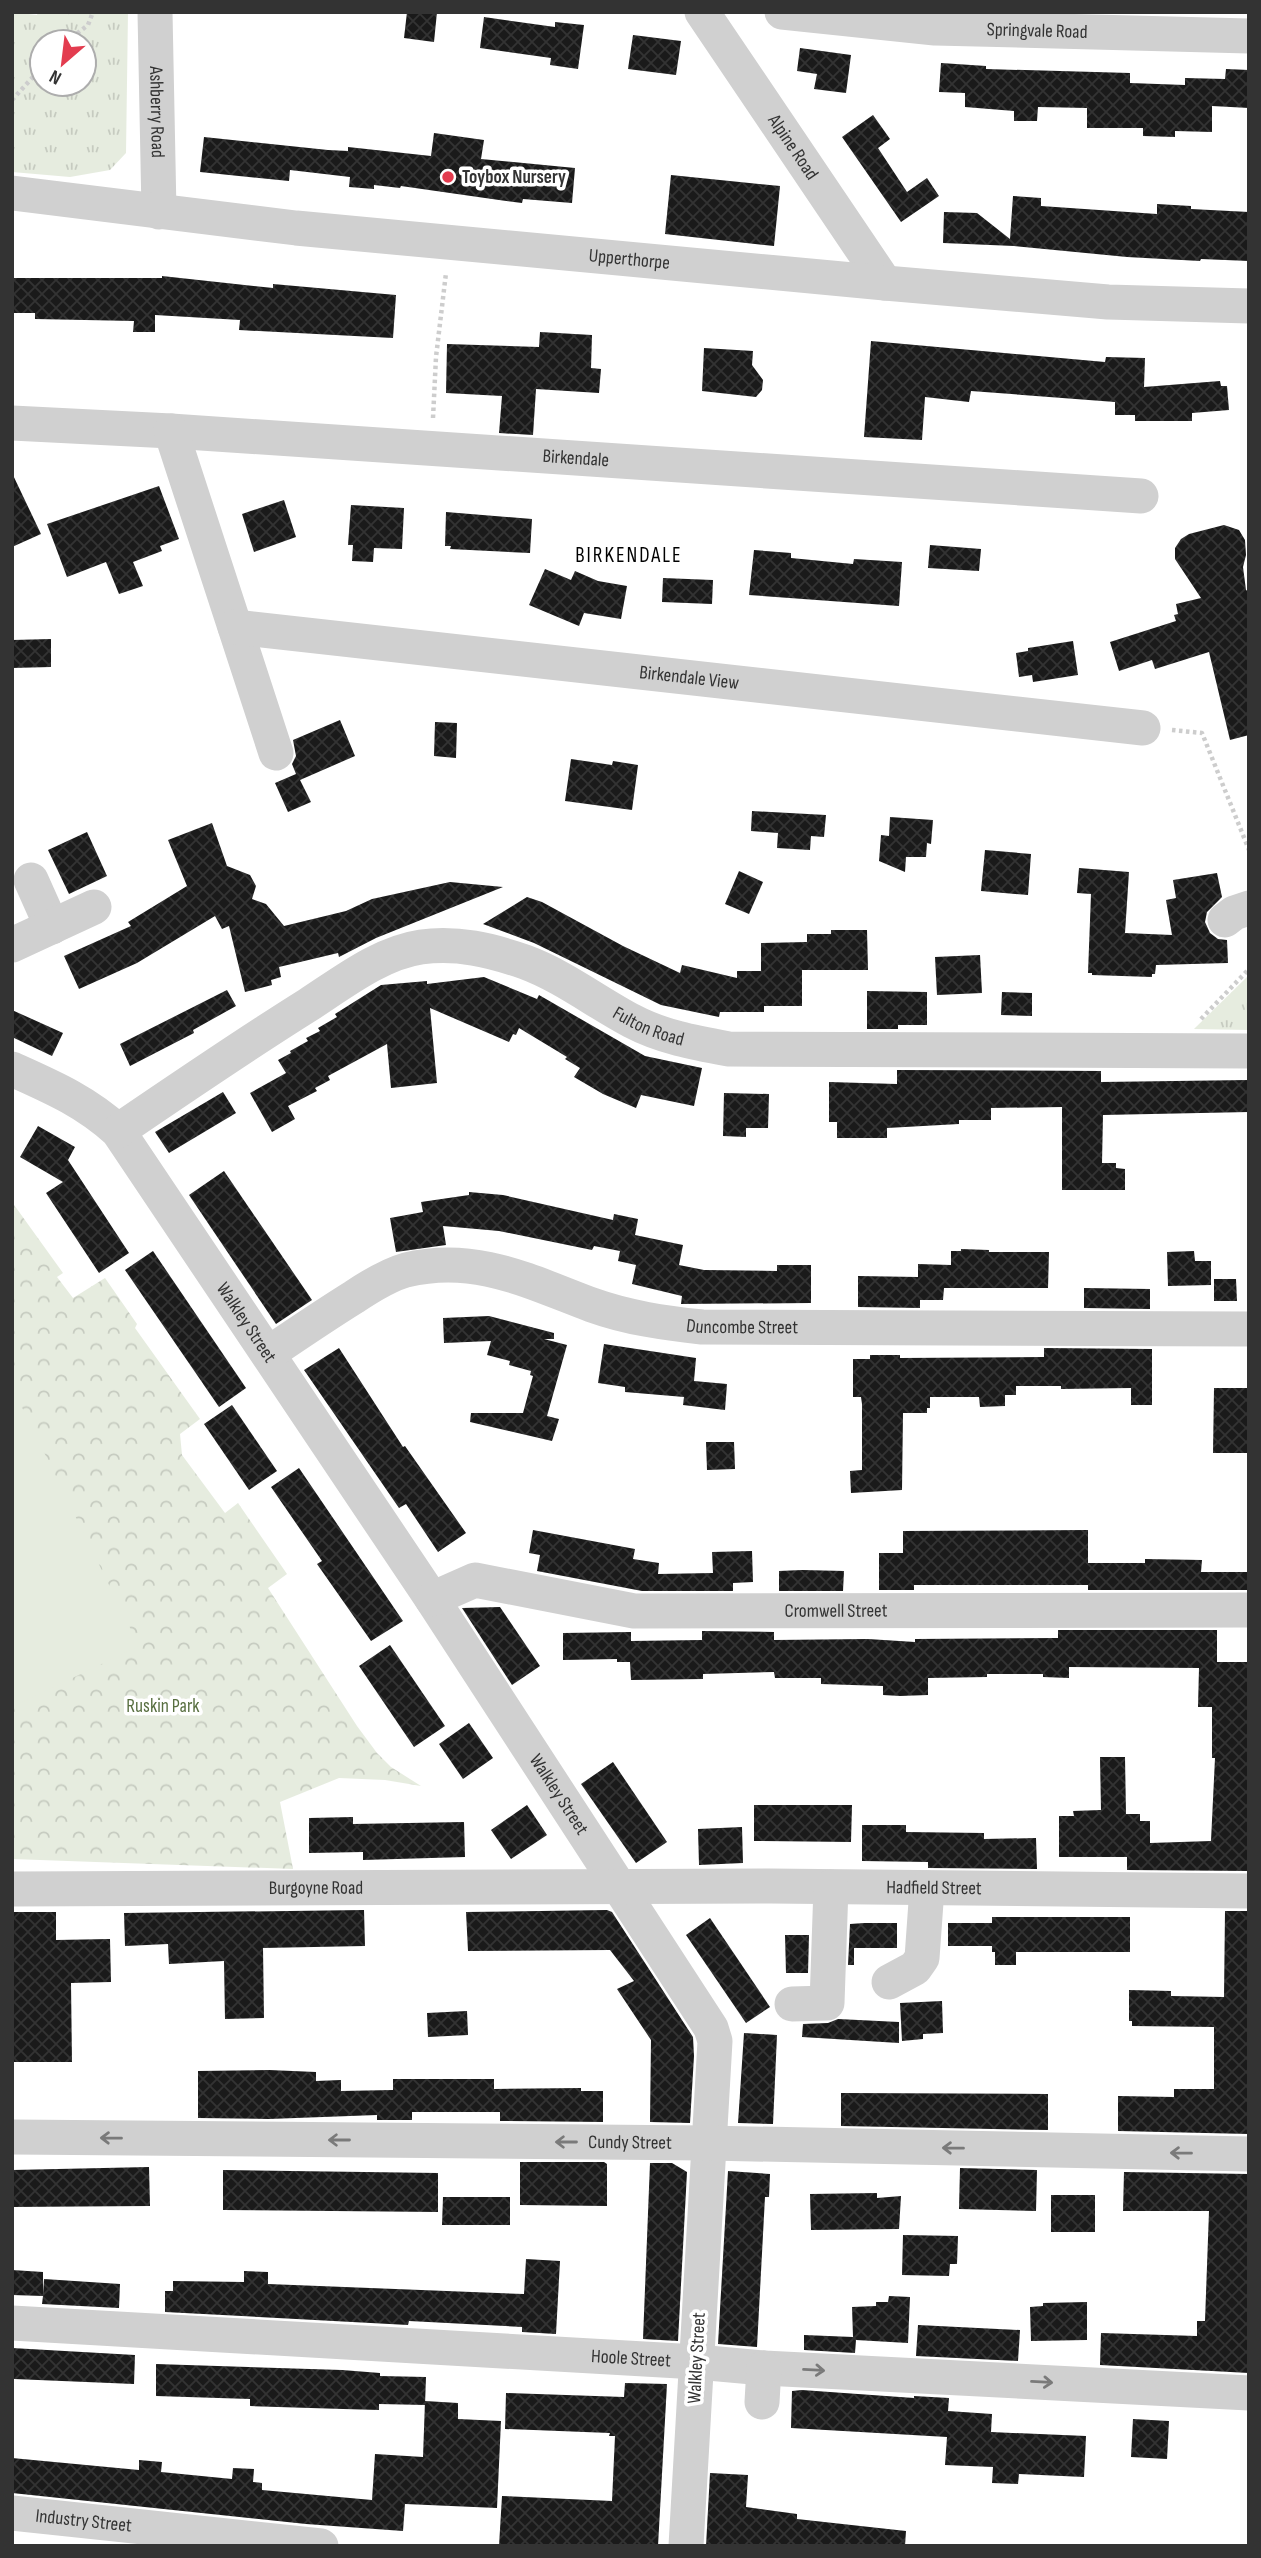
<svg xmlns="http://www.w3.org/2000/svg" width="1261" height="2558" font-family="'Sofia Sans Condensed',sans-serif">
  <defs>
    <pattern id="grass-tufts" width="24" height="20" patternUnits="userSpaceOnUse" patternTransform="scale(1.75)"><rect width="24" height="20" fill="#e6ecdf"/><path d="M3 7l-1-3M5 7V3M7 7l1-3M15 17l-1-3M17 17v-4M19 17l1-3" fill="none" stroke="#c6cbc0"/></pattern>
    <pattern id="forest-crowns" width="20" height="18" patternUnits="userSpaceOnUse" patternTransform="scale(1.75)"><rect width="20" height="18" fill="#e6ecdf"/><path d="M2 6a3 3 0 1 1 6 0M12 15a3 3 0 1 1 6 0" fill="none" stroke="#c6cbc0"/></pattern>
    <pattern id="building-cross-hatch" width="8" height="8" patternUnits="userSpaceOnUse" patternTransform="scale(1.75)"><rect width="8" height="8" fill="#1a1a1a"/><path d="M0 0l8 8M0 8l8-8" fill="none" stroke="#333"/></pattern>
  </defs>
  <rect width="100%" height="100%" fill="#fff"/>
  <g fill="url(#grass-tufts)" fill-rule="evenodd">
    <path d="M12,12L37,15L38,12H128L126,153L110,170L70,177L12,172ZM42,42H84V84H42Z"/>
    <path d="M1249,975V1030L1194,1029Z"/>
  </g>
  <path fill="url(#forest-crowns)" d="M12,1202L63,1273L57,1277L73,1298L105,1278L137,1324L135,1328L200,1419L180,1434L182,1455L225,1513L238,1503L287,1574L268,1588L357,1726L377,1753L391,1767L421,1786L385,1780L339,1778L280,1802L293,1869L12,1859Z"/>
  <path fill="#e6ecdf" d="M12,1387L139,1646L12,1707Z"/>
  <g fill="url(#building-cross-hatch)">
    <path d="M407,12H437L434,42L404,38Z"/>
    <path d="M484,17L555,27V22L584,25L578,69L550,65L551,58L480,48Z"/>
    <path d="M633,35L681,41L676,75L628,69Z"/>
    <path d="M800,48L851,55L846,93L814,89L817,74L797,71Z"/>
    <path d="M941,63L986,66V69L1130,73V83L1185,85V78L1225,79L1226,69L1249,70V108L1212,106V132L1175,131V137L1143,136V128H1087V108L1038,107L1037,121H1014V111L965,107V93L939,92Z"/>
    <path d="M873,115L890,139L878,148L907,192L927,178L939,196L901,222L842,137Z"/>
    <path d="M434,133L484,140L481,159L575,168L572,203L523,199L522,203L499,200L401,186L400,188L374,185V189L349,187L350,177L290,170L289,181L200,172L204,137L328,150L348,151V147L431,156Z"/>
    <path d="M671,175L780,186L774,246L665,234Z"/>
    <path d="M1013,196L1041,198V206L1157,214V204L1191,206V209L1249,212V261L1201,259L1200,261L1127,257L1014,246L943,243L944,212L977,213L1010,239Z"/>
    <path d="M162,276L273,288V284L396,295L393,338L239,330L240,320L155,315V332H133L134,321L35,319V313H12V278H162Z"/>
    <path d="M540,332L592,335L591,368L601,369L599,393L536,389L533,435L499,433L502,396L446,393L447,344L539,347Z"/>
    <path d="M871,341L1105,362L1106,357L1145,358L1144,387L1220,381L1221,386H1227L1229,410L1192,413V421H1135V415H1115V402L971,391L969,402L925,397L922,440L864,437Z"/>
    <path d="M704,348L753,351L752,365L763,380L762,390L756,397L702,391Z"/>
    <path d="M12,473L41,534L12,547Z"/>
    <path d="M159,486L179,539L160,546L162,551L133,562L143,586L119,594L106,562L67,577L47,524Z"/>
    <path d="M284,500L296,537L254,552L242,514Z"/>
    <path d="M351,505L404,508L402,549L374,548L373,562L352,561L353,545H348Z"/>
    <path d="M446,512L532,519L530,553L450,549L451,546H445Z"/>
    <path d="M1224,525L1239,530L1245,540L1246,555L1243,567L1246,590L1249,592V735L1230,740L1209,652L1155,669L1152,660L1119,671L1110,642L1176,621L1174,615L1178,614L1176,604L1201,598L1175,559V548L1181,539L1189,534Z"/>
    <path d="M930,545L981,549L979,571L928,568Z"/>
    <path d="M754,550L791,553V558L853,564L854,559L902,562L899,606L749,595Z"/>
    <path d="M545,569L571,580L575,571L598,581L627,586L621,619L584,613L579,626L529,605Z"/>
    <path d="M663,578L713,580L712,604L662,602Z"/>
    <path d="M51,639V667L12,668V640Z"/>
    <path d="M1073,641L1078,675L1033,682L1032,675L1019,677L1016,653L1028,651V648Z"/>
    <path d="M340,720L355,756L300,780L311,802L288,812L275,783L296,774L292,764L296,756L293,740Z"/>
    <path d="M435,722L457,723L456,758L434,756Z"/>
    <path d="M571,759L612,765L613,761L638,765L632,810L565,801Z"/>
    <path d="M752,811L826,815L824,837L811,836L810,850L777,848L778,833L751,831Z"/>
    <path d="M890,817L933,820L931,844L927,843L926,857H906L905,872L879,861L881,835L889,836Z"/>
    <path d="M212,823L227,866L250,875L256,886L252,899L266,904L284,926L346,911L372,899L450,882L503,887L376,938L339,957L338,953L279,967L281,977L271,980L272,985L245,992L229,926L222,929L215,916L137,963L79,989L64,956L131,926L128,922L187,886L168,840Z"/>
    <path d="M87,832L107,876L69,894L48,850Z"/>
    <path d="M985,850L1031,854L1028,895L981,891Z"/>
    <path d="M1079,868L1129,872L1125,933L1172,935L1166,900L1176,898L1173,880L1217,873L1222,897L1207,912L1205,922L1210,933L1218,939L1227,940L1228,963L1156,965L1155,974H1152V977L1092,975V973H1088L1091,894L1077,893Z"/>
    <path d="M739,871L763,882L749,914L725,904Z"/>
    <path d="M527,897L542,902L623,946L680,973L682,965L737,978V971H761V943L807,942V934H831V930H867L868,970H802V1006H764V1012H720L719,1017L661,1005L534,943L483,924Z"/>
    <path d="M980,955L982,993L937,995L935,957Z"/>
    <path d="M484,977L537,999L539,995L645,1056L702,1068L694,1106L641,1095L636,1108L603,1094L574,1077L580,1068L565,1059L567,1057L519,1028L516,1035L513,1034L509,1042L430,1008L437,1083L391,1088L387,1044L328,1076L330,1080L315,1088L317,1091L288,1106L295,1119L272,1132L250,1093L286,1073L278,1060L291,1053L290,1051L308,1041L306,1038L320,1031L318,1028L337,1017L335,1014L381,985L427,981V984Z"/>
    <path d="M227,990L236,1006L193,1030L194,1033L130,1066L120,1044Z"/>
    <path d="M867,991L927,992V1025H898V1029H867Z"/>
    <path d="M1002,992L1032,993V1016L1001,1015Z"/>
    <path d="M12,1010L63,1033L52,1056L12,1037Z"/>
    <path d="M897,1070L1101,1071V1082L1249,1080V1112L1103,1115L1102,1163H1116V1168L1125,1169V1190H1062V1107L991,1108V1120H959V1124L887,1128V1138H837V1122H829V1082L897,1084Z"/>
    <path d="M223,1092L236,1113L169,1153L155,1132Z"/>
    <path d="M724,1093L769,1094L768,1128H746V1137L723,1136Z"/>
    <path d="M38,1126L75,1147L68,1160L129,1253L99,1273L46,1193L63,1182L20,1157Z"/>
    <path d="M224,1171L312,1300L276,1324L189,1195Z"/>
    <path d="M469,1192L503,1195L613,1220L614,1214L638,1219L635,1235L683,1245L679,1265L704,1270L777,1271V1265H811V1303L681,1304L682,1296L632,1284L636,1265L618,1261L620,1251L594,1246L592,1250L499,1231L443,1226L446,1245L396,1252L390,1218L423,1212L421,1202L469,1195Z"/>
    <path d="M961,1249L989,1250V1252H1049L1048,1288H944L943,1300H920V1308L858,1307V1276L918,1277V1264L951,1265V1251H961Z"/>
    <path d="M153,1251L246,1388L219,1407L125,1270Z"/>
    <path d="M1194,1251L1195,1261H1211V1285L1168,1286L1167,1252Z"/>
    <path d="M1214,1279H1236L1237,1301H1214Z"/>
    <path d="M1084,1288L1150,1289V1309L1084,1308Z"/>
    <path d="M489,1316L554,1333V1339H544L567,1345L547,1416L559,1419L552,1441L470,1422L471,1413H523L533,1376L530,1375L531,1371L509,1365L510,1361L487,1355L491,1341L444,1343L443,1318Z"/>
    <path d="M604,1344L696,1358L694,1381L727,1384L725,1410L683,1405L684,1397L625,1392V1387L598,1383Z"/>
    <path d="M339,1348L403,1447L405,1446L466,1533L438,1552L406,1504L399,1508L304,1370Z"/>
    <path d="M1044,1348L1152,1349V1405H1131V1388L1061,1389V1386H1016V1395H1005V1406L980,1407L979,1397H930V1408H927V1413H903L902,1490L851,1493L850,1471L862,1470V1404L861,1397H853V1359H870V1355H900V1358L1044,1357Z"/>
    <path d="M1214,1388H1249V1453H1213Z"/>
    <path d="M232,1405L277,1471L249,1490L204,1424Z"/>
    <path d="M706,1442H734L735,1469L707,1470Z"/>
    <path d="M299,1468L403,1621L371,1641L317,1564L322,1561L271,1487Z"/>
    <path d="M533,1530L635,1549L633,1559L659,1563L658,1574L713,1573L712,1552L752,1551L753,1582L733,1583V1591H642L537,1571L540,1555L529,1553Z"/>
    <path d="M1088,1530V1563H1145V1559L1202,1560L1201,1572H1249V1590H1088V1585H914V1590H879V1553H903V1531Z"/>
    <path d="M802,1570L844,1571L843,1591H779V1571Z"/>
    <path d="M500,1607L540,1666L512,1685L462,1608Z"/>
    <path d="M1058,1630H1217V1662H1249V1871L1127,1870V1857H1059V1816H1074L1073,1811L1101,1810L1100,1757H1125L1126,1814H1140V1821H1150V1843L1211,1841L1215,1758H1212V1707H1198L1199,1668L1069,1667V1678L1043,1677V1674H987V1677L928,1678V1695L900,1696L883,1695V1686L821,1684V1678H775L774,1672L703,1674V1679L631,1680L630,1662H617V1659L563,1660V1633L631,1632V1641L702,1640V1631L774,1632V1640L868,1639L915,1642V1639L1058,1638Z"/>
    <path d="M390,1645L445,1726L414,1747L359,1666Z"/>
    <path d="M469,1723L493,1758L463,1779L439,1744Z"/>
    <path d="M613,1762L667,1842L636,1863L581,1784Z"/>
    <path d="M527,1805L547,1835L511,1859L491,1830Z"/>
    <path d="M754,1805H852L851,1842L754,1841Z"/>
    <path d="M353,1817V1824L464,1822L465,1857L363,1860V1852L309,1853V1818Z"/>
    <path d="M862,1825H906V1832L984,1833V1839L1036,1838L1037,1869L928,1868V1862L862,1861Z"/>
    <path d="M742,1827L743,1863L699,1865L698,1829Z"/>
    <path d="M364,1910L365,1946L263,1948L264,2018L225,2019L224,1961L169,1964L168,1944L125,1946L124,1913Z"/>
    <path d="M607,1910L612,1912L693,2037L694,2056L690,2123L650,2122L651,2040L617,1989L634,1981L610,1950L468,1951L466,1912Z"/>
    <path d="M1225,1911H1249V2134L1118,2131V2096L1174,2097V2089H1214V2027L1132,2026V2021H1129V1990L1171,1991V1996L1224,1997Z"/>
    <path d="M12,1912H56V1940L110,1939L111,1982L71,1983L72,2062H12Z"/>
    <path d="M992,1917H1130V1952H1016V1965H995V1952H992V1946H948V1923H992Z"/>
    <path d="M710,1918L770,2007L746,2023L686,1935Z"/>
    <path d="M864,1923H897V1948H854V1965H848L850,1924Z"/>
    <path d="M785,1935H809L808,1973H786Z"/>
    <path d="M942,2001L943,2033L923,2034V2039L902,2041L900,2003Z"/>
    <path d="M467,2011L468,2035L428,2037L427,2013Z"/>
    <path d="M838,2019L899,2022V2043L802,2037L803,2024L828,2023Z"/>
    <path d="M744,2033L777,2035L773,2124L738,2123Z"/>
    <path d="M269,2070L316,2072V2081L341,2080V2091L393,2090V2079H494V2089L581,2088V2091H603V2122L500,2121V2112H412V2120H377V2115L269,2119L198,2118V2071Z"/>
    <path d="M841,2093L1048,2094V2130L841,2126Z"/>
    <path d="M520,2162H604L607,2164V2206L520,2205Z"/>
    <path d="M650,2163H672L687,2172L678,2341L643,2339Z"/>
    <path d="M149,2167L150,2206L12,2207V2170Z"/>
    <path d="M960,2168L1037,2170L1036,2211L959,2209Z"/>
    <path d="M223,2170L438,2173V2212L223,2210Z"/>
    <path d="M728,2171L770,2174L769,2197H765L757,2347L718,2344Z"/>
    <path d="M1124,2172L1249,2174V2373L1100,2365L1101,2333L1197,2336V2321H1205L1209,2211H1123Z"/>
    <path d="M877,2193V2198L901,2196L899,2229L811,2230L810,2194Z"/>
    <rect x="1051" y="2195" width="44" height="37"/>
    <path d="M443,2197H510V2225H442Z"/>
    <path d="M903,2235L958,2236L957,2264H950L949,2276L902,2275Z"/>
    <path d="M526,2259L560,2261L556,2334L522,2332V2327L409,2321L408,2325L165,2312V2291H173V2281L244,2282V2271L268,2272V2284L524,2294Z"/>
    <path d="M12,2270L43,2272V2295L44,2279L120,2284L119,2308L42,2304L43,2296L12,2295Z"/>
    <path d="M889,2296L910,2297L908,2343L856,2340L855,2353L804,2350V2335L853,2337L852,2307L876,2306V2302H888Z"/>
    <path d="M1087,2302V2340L1031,2341L1030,2307L1043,2306V2303Z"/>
    <path d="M918,2325L1020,2330L1018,2361L916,2356Z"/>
    <path d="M12,2348L135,2355L134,2384L14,2379L12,2377Z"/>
    <path d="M156,2364L342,2370L380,2373V2376L426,2377L425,2405L379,2404V2410L343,2409L250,2406V2399L156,2396Z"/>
    <path d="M625,2383L667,2384L658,2546H499L502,2496L612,2501L615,2436H609L610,2433L505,2429L506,2393L624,2397Z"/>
    <path d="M802,2390L914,2398V2396L949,2398L948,2411L992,2414L991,2432L1086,2436L1084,2477L1019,2474L1018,2484L992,2483L993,2467L945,2465L947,2437L791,2428L792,2391Z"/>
    <path d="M425,2401L458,2403V2419L501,2421L497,2508L405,2504L403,2531L306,2524L12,2493V2458L139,2470V2460L162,2462L161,2472L232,2479L233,2468L254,2469L253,2482L262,2483V2490L372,2500L375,2454L423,2457Z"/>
    <path d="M1133,2419L1169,2421L1167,2459L1131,2457Z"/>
    <path d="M710,2473L748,2475L746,2507L797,2514V2519L906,2531L905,2546H706Z"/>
  </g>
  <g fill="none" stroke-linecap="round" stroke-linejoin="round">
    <g stroke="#cdcdcd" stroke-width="4.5" stroke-dasharray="3.5 3.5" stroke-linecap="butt">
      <path d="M68,12H69"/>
      <path d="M66,42L88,25L93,12"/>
      <path d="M12,100L42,67"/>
      <path d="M433,418L436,357L446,273"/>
      <path d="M1172,730L1202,733L1249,850"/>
      <path d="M1201,1019L1249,969"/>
    </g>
    <g stroke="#d0d0d0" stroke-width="35">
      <path id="s1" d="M155,12L159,212"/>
      <path id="s2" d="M702,12L885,283"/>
      <path id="s3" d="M782,12L935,28L1249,36"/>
      <path id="s4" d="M12,193L296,228L885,283L1108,302L1249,306"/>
      <path id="s5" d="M12,423L171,431L1141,496"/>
      <path d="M171,431L276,753"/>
      <path id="s6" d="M235,627L1143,728"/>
      <path d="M31,880L52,927"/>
      <path d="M1225,920L1234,913L1249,908"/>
      <path d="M12,945L94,907"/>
      <path id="s7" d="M12,1069C52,1087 85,1101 118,1131L432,1599L711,2028L715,2041L686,2546"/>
      <path id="s8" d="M118,1131C181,1088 244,1045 308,1005C342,983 380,953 421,947C457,942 491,950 525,962C563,976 596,1002 632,1021C662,1037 696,1043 729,1049L1249,1051"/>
      <path id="s9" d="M269,1353C297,1334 325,1315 354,1297C369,1287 388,1275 406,1270C476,1253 530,1282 592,1305C628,1318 665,1323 702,1327L1249,1329"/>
      <path id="s10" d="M432,1599L475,1580L634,1611L1249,1610"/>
      <path id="s11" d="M12,1889L770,1886L1249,1891"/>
      <path d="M889,1982L915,1968L922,1958L927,1888"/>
      <path d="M792,2004L827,2003L831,1887"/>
      <path id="s12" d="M12,2137L708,2143L1249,2154"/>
      <path id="s13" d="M12,2323L697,2362L764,2368L1249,2393"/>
      <path d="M762,2402L764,2368"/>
      <path id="s14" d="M12,2513L321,2546"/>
    </g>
  </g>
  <defs><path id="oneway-shaft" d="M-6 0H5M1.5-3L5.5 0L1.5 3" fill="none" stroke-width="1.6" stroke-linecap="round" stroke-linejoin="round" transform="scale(1.75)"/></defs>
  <g stroke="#7a7a7a">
    <use href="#oneway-shaft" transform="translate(111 2138) rotate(-179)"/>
    <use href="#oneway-shaft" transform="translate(339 2140) rotate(-180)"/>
    <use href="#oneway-shaft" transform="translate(566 2142) rotate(-180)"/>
    <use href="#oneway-shaft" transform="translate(953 2148) rotate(-179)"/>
    <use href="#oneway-shaft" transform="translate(1181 2153) rotate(-179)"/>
    <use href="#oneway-shaft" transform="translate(814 2370) rotate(3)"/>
    <use href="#oneway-shaft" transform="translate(1042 2382) rotate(3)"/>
  </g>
  <circle fill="#e33c4f" stroke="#fff" stroke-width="2.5" cx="448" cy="177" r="7"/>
  <g text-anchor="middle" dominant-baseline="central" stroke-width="7" stroke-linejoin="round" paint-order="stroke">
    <g font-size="19" fill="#333" stroke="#fff">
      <text stroke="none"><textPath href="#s3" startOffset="256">Springvale Road</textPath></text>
      <text stroke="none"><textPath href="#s1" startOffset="100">Ashberry Road</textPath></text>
      <text stroke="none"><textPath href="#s2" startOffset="163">Alpine Road</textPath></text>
      <text stroke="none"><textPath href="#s4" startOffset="621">Upperthorpe</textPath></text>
      <text stroke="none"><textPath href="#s5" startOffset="565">Birkendale</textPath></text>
      <text stroke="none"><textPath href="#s6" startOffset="457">Birkendale View</textPath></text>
      <text stroke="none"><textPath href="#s8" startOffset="602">Fulton Road</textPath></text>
      <text stroke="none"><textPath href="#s7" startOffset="354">Walkley Street</textPath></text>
      <text stroke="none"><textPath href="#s9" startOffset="506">Duncombe Street</textPath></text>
      <text stroke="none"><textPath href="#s10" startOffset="411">Cromwell Street</textPath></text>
      <text stroke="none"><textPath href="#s7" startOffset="920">Walkley Street</textPath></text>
      <text stroke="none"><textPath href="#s11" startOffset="304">Burgoyne Road</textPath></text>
      <text stroke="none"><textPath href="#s11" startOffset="922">Hadfield Street</textPath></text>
      <text stroke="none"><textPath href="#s12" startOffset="618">Cundy Street</textPath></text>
      <text stroke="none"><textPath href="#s13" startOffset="620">Hoole Street</textPath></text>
      <text transform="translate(697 2358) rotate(-87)">Walkley Street</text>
      <text stroke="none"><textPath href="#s14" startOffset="72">Industry Street</textPath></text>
    </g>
    <g font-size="19" font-weight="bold" fill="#333" stroke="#fff" text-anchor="start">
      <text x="462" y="177">Toybox Nursery</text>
    </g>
    <g font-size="19" fill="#586f40" stroke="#fff">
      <text x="163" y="1706">Ruskin Park</text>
    </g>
    <g font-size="21" letter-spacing="2" fill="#000" stroke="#fff">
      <text x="629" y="555">BIRKENDALE</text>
    </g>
  </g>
  <rect width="1261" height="2558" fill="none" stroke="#333333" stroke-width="28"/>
  <g transform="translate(63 63) rotate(208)"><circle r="33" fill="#ffffff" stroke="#adadad" stroke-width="2"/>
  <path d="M0-5L12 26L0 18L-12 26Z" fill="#e33c4f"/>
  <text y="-10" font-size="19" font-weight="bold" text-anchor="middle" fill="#333333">N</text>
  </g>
</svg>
